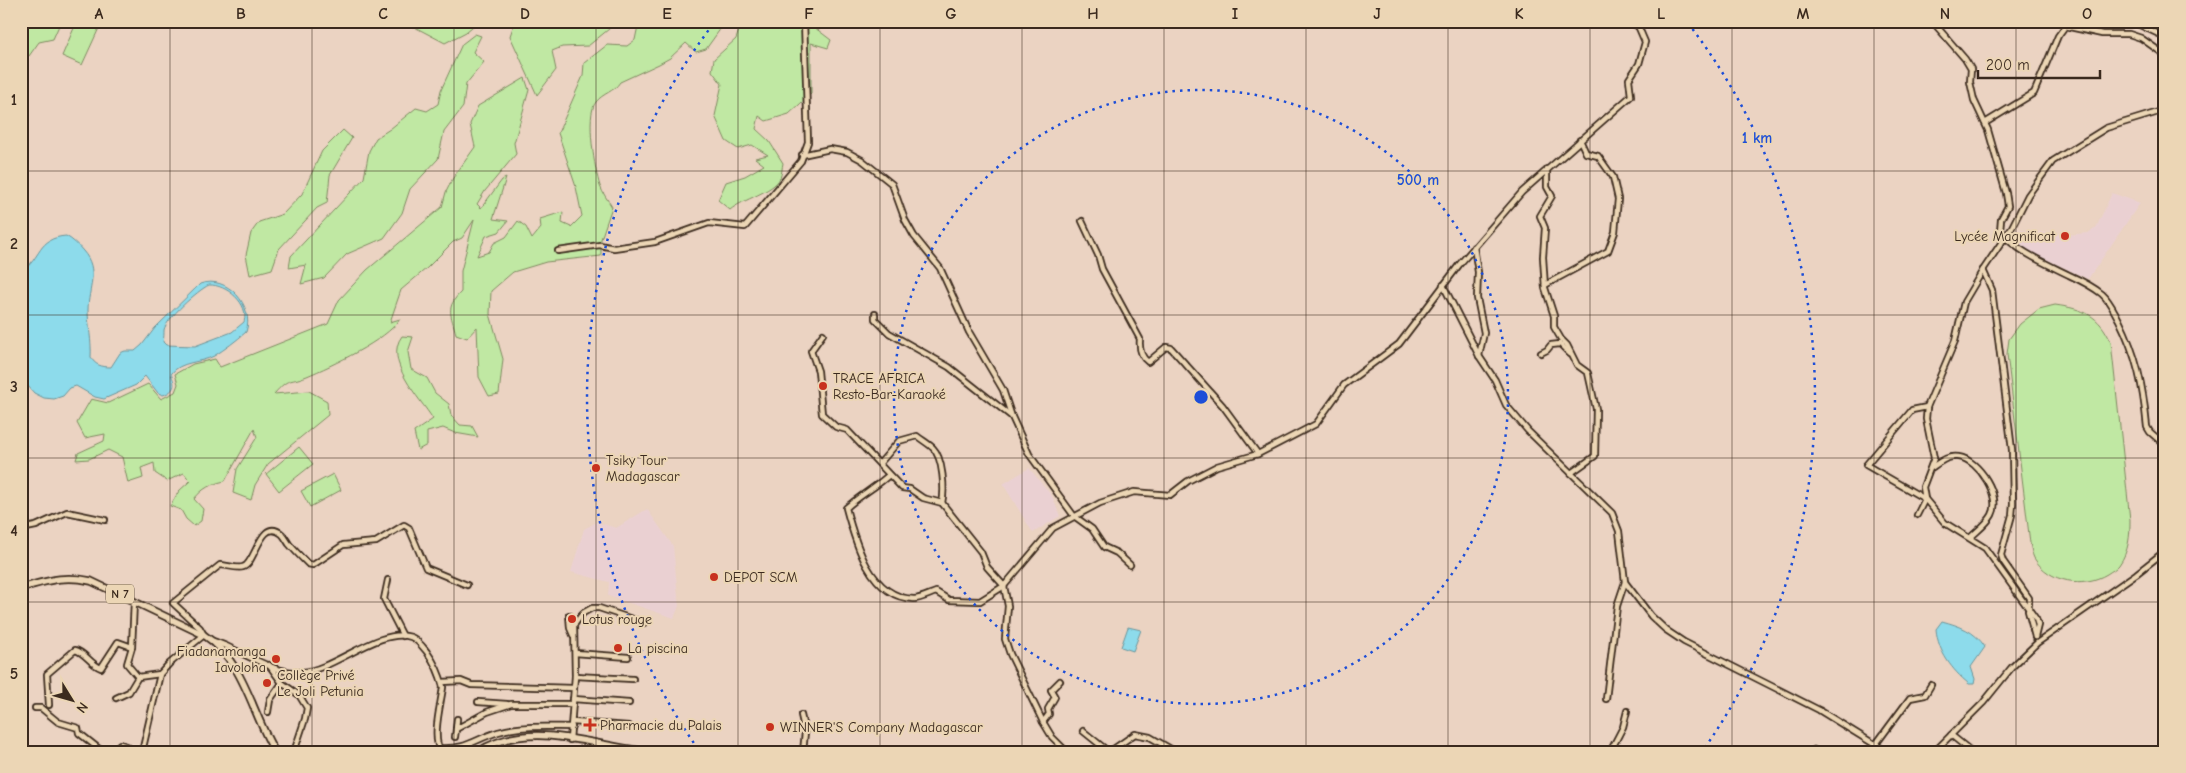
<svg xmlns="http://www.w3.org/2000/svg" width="2186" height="773" font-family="'Comic Neue',sans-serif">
  <rect width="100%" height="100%" fill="#ebd3c2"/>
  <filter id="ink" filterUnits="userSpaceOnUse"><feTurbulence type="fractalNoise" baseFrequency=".02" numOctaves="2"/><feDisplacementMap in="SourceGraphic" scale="10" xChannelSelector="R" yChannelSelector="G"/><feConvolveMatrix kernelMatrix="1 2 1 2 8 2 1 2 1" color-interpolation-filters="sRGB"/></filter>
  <g filter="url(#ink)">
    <g fill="#ead0d2">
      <path d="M2112,193L2140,203L2088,279L2028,251L2013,237L2012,234L2016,230L2067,235L2088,233L2096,228Z"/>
      <path d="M1029,468L1052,496L1060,516L1033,533L1003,484Z"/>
      <path d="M647,509L673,546L679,606L674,618L608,596L609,582L571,572L584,529L597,522L616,528Z"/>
    </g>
    <g fill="#c0e8a3" stroke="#7e8960">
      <path d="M21,21H61L53,39L39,42L29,56L21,48Z"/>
      <path d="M77,21H82L99,28L82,65L62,56Z"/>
      <path d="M479,21L466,32L445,43L405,22Z"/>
      <path d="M515,21H611L609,29L588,46L562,47L552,51L556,70L537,95L510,36Z"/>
      <path d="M639,21H673L676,25V21H720L721,28L706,49L696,52L686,43L670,58L659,64L620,82C614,92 603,93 596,102C585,115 595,171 600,186C603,194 608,200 612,207L601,239V256L546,262L513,272L491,291L490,314L503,359L499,394L489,396L479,377L477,327L467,338L456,334C451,314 445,308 461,292V271L474,220L462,238L453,242L427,268L401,290L390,322L400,319C387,340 331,366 307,376C287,384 290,376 274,394L309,391L327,401L328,415L268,464L255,485L251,500L233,493L237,469L257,437L254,429L225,481C211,484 203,488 194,499L203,509L201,521L194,526L186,519L181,510L170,506L179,491L190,481L184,473L167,481L155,473L154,463L141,468L143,478L128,483L122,457L108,450L89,459L76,460L78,453L104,441L105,434L85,438L77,423L91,399L108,403L148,384L161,399L175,392L178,384L175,374L193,364L215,359L220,367L328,324L339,300L367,270L442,207L446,192L453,178L475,147L470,124L478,106L525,78L529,90L514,143L516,154L485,191L477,204L481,208L502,180L506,178L493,219L508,221L499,232L486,236L477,256L489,252L494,243L506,237L518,221L526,227L532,239L541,228L540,219L563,212L562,223L571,227L582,216L576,187L558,133L583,76L584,63L607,45L627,46L635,40Z"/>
      <path d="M742,21H806L831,40L828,48L811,43V94L789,114L766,121L759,116L756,129L769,141L783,163C782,167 782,174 780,178C773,192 743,199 730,210L718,200L726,182L745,176L764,165L755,158L768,155L752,145L738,149L726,141L715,116L722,84L712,71L714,59L736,39Z"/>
      <path d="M475,34L481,36L473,52L484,62L466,84L463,107L444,132L438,159L410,189L402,213L384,238L347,254L324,278L301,284L306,265L289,268L291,256L364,178L369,151L376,138L390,129L416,108L427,111L438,104L441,90L462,44Z"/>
      <path d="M343,130L352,138L330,175L327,203L317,208L279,249L272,269L250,275L246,255L251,233L259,222L283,214L302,194L322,151Z"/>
      <path d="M2055,305C2084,309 2099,315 2111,342L2130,520C2130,536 2129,551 2119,565C2116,569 2111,571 2107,574C2084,588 2049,583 2034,558C2032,554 2031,548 2030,543L2007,354L2009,339L2020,324L2039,309Z"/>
      <path d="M402,336L413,337L408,352L411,369L427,378L435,393L449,404L451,415L460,425L472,426L478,437L455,433L443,428L427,432V445L418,450L414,432L433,419C420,398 383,361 402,336Z"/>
      <path d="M299,447L313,464L279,491L266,474Z"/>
      <path d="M333,474L341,490L310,507L301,491Z"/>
    </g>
    <g fill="#8ddbeb" stroke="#6c9499" fill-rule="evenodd">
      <path d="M66,236C73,240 78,245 83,251C100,270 88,289 88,310C88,326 92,341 91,357C94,365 102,367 111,367L120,353L125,351H135L142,345L155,328L200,284C227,274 255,306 246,332C236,341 225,349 214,356C201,363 180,361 171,374C176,385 175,391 163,395L158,393L145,376L136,385L104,399L95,397L76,386L70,388L63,396L54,399L44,398L34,393L21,378V272C42,258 37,238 66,236ZM209,285C226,284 250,304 244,322L232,332L195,346L166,345L163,342C164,338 164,333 164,330C166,319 198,290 209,285Z"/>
      <path d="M1942,621C1960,626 1975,631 1985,647L1971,667L1975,679L1974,684H1969C1952,670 1938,652 1936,629Z"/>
      <path d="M1128,627L1141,630L1133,651L1121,647Z"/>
    </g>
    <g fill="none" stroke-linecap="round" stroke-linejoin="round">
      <defs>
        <g id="minor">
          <path d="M1628,21L1639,27"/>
          <path d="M1932,21L1965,59L1971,69L1970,82L1974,100L1988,130L2006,193L2008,206L2001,219L2000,232C2018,252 2045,263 2069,275C2080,280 2092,286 2102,294C2110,301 2114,311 2119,320C2137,356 2143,386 2147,427L2150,432L2165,445"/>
          <path d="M2131,21L2165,37"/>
          <path d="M2065,26L2102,34H2129L2141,38L2165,55"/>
          <path d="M1985,123L2034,93L2058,36L2069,21"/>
          <path d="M802,155L830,149L847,152L862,160L892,184L905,220L914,236L940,268L969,332L1003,390L1012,417L1029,454L1074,516L1092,529L1104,547L1117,553L1130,565"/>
          <path d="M1547,169V187L1552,196L1540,216L1545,228L1543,257L1545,288L1554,316V327L1561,339L1567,345L1577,365L1588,373L1596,409L1595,456L1571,473"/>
          <path d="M1082,221L1098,255L1102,269L1140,339C1139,349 1141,357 1148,362L1166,347L1171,348L1223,406L1258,454"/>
          <path d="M1474,247L1478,272L1477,298L1484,333L1479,356"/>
          <path d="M558,251L600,245L614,248L655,242L709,223L745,227L801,161L808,142L804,21"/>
          <path d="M1983,270L1992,290L2012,450L2013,504L2012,515L2001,555L2003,561L2029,598V609"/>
          <path d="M1443,285L1479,356L1495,380L1506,405L1528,431L1612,513L1619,531L1625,582L1651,616L1666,630L1684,642L1819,710L1887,752"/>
          <path d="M1545,285L1608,251L1615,232L1618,199L1613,177L1598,156L1586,153L1580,140"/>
          <path d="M875,314V319L889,333L949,367L1011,416"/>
          <path d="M823,334L811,351L818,371L822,414L836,427L847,430L902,488L910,489L923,498L942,503L981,552L987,567L1004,586L1008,606L1005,639L1010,654L1043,722L1052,737L1067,752"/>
          <path d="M1541,353L1547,350L1551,345L1560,344L1570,354"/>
          <path d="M880,463L899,441L917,436C922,440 929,444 933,448C943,458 945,490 942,503"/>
          <path d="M1931,468C1940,462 1948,455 1959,457C1979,460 2002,497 1992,515C1987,524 1977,531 1970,538"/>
          <path d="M889,475C876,487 859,496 846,508C855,542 870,598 914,599C920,599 930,594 936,592L949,600L980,601L1004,586L1053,528L1100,503L1134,492L1170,495L1188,481L1217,466L1258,454L1316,424L1344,385L1399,344L1459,265L1522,192L1631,96L1629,79L1639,64L1645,42L1636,21"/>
          <path d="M1917,515L1925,499L1866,465L1912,410L1927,407"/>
          <path d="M21,529L36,526L67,512L105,520"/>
          <path d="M388,580L384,599L403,636"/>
          <path d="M134,601L132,647L127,664L138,677"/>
          <path d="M2028,611L2035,637"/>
          <path d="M569,615L570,628L573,635"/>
          <path d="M2035,637L2038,625L2036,619L1985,548L1945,523L1925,499L1923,487L1934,458L1926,419L1927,407L1955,341L1964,302L1983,270L2012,227L2028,195L2053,161L2106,128L2165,110"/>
          <path d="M213,641C240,649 275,676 303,672C335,669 380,627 411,637C417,639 423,647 427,652C435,663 440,674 443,687C441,704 431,738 441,752"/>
          <path d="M575,653L628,657"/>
          <path d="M269,665L282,683L299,695L307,708L305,719L294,752"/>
          <path d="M575,676L633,679"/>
          <path d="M442,682L461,681L471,685L574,688"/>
          <path d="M116,698L129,692L138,677L160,674"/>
          <path d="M573,699L629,703"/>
          <path d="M1606,699L1617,606L1625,582"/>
          <path d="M478,702L507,704"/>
          <path d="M49,705L47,674L75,650C85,652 90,664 101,668L118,642L132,647"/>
          <path d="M35,708H41L58,722L78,728L79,733L103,752"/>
          <path d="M268,712L270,700L282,683"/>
          <path d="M801,715L805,732L803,752"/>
          <path d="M457,719L456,729L487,712L511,704H573"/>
          <path d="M572,722L629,726"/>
          <path d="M1043,722L1049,714L1048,709L1055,697L1051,690L1060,681"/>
          <path d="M1083,731L1109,752"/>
          <path d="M1951,735L1971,751"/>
          <path d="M455,737L456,729"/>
          <path d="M570,740L575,676L574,625L583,613L592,608H599L644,623"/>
          <path d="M1876,744L1910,698L1925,695L1931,685"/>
          <path d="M438,748C467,750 473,740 498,732C521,725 548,727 572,727"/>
          <path d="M1814,750L1816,752"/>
          <path d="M111,752L120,744L127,746L132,752"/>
          <path d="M142,752L160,674L169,664L204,635L200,628L173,603L220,565C226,565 237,569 243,567C256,564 260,516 282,534C285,537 287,541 289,544C295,551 302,558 308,564L313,565L343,545L376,542L404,525L409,528L426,568L467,585"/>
          <path d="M1109,752L1135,734L1150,737L1176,752"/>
          <path d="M1610,752L1623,727L1627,711"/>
          <path d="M1934,752L1983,703L2012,667L2037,643L2136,574L2165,551"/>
        </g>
        <g id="major">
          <path d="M21,588C48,581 63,575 91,581L204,635C245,662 251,712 275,752"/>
          <path d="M478,752C531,717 596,748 653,752"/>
        </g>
      </defs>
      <use href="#minor" stroke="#3b2a1e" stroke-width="8"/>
      <use href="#major" stroke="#3b2a1e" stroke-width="9"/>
      <use href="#minor" stroke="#ecd6b5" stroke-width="4.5"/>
      <use href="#major" stroke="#ecd6b5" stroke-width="5.5"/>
    </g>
  </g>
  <path fill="none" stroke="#3b2a1e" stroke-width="1" stroke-opacity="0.55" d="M170,21V752M312,21V752M454,21V752M596,21V752M738,21V752M880,21V752M1022,21V752M1164,21V752M1306,21V752M1448,21V752M1590,21V752M1732,21V752M1874,21V752M2016,21V752M21,171H2165M21,315H2165M21,458H2165M21,602H2165"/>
  <g fill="none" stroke="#1d4ed8" stroke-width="2.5" stroke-dasharray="2.5 5">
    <circle cx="1201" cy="397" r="307"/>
    <path d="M698 749A614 614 0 0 1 714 23M1688 23A614 614 0 0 1 1704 749"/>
  </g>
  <g fill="#c8321e" stroke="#ecd6b5" stroke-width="2">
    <circle cx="2065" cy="236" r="5"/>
    <circle cx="823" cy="386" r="5"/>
    <circle cx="596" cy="468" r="5"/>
    <circle cx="714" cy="577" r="5"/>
    <circle cx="572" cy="619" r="5"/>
    <circle cx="618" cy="648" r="5"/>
    <circle cx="276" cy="659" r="5"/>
    <circle cx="267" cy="683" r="5"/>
    <path d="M587.5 717.5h5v5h5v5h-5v5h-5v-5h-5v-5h5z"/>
    <circle cx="770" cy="727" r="5"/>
  </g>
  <g text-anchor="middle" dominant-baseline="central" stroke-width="4" stroke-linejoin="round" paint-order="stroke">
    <rect fill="#ecd6b5" stroke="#705e4b" stroke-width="1" x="106" y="584.5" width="28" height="19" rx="4"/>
    <g font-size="12" font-weight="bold" fill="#3b2a1e">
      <text x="120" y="594">N 7</text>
    </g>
    <g font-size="14" fill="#3b2a1e" stroke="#ecd6b5" text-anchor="start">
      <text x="2055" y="236" text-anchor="end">Lycée Magnificat</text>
      <text x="833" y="378">TRACE AFRICA<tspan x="833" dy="16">Resto-Bar-Karaoké</tspan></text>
      <text x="606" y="460">Tsiky Tour<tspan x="606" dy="16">Madagascar</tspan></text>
      <text x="724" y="577">DEPOT SCM</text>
      <text x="582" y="619">Lotus rouge</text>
      <text x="628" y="648">La piscina</text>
      <text x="266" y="651" text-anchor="end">Fiadanamanga<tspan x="266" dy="16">Iavoloha</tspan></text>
      <text x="277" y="675">Collège Privé<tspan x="277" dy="16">Le Joli Petunia</tspan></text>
      <text x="600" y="725">Pharmacie du Palais</text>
      <text x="780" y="727">WINNER'S Company Madagascar</text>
    </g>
  </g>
  <circle cx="1201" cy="397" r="8" fill="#1d4ed8" stroke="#ecd6b5" stroke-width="2.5"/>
  <g font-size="15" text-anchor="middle" font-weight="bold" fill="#1d4ed8" stroke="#ecd6b5" stroke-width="4" stroke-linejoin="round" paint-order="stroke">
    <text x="1757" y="143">1 km</text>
    <text x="1418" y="185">500 m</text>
  </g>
  <rect width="2186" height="773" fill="none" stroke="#ecd6b5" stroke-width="55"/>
  <g transform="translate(72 700) rotate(127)" stroke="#ecd6b5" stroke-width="4" paint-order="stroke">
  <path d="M0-4L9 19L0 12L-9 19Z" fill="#3b2a1e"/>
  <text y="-8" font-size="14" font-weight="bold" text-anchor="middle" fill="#3b2a1e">N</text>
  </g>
  <path d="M1978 70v8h122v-8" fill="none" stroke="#3b2a1e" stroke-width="2.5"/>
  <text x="1986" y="70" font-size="15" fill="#3b2a1e" stroke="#ecd6b5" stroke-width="4" paint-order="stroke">200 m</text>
  <rect x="28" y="28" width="2130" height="718" fill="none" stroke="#3b2a1e" stroke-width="2"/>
  <g font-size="16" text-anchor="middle" font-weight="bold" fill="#3b2a1e">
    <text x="99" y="19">A</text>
    <text x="241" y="19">B</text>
    <text x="383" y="19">C</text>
    <text x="525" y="19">D</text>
    <text x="667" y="19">E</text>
    <text x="809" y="19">F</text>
    <text x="951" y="19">G</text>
    <text x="1093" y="19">H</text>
    <text x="1235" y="19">I</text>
    <text x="1377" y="19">J</text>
    <text x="1519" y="19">K</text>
    <text x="1661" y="19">L</text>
    <text x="1803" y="19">M</text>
    <text x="1945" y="19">N</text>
    <text x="2087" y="19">O</text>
    <text x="14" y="105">1</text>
    <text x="14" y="249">2</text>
    <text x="14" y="392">3</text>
    <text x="14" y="536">4</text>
    <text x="14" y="679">5</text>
  </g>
</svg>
